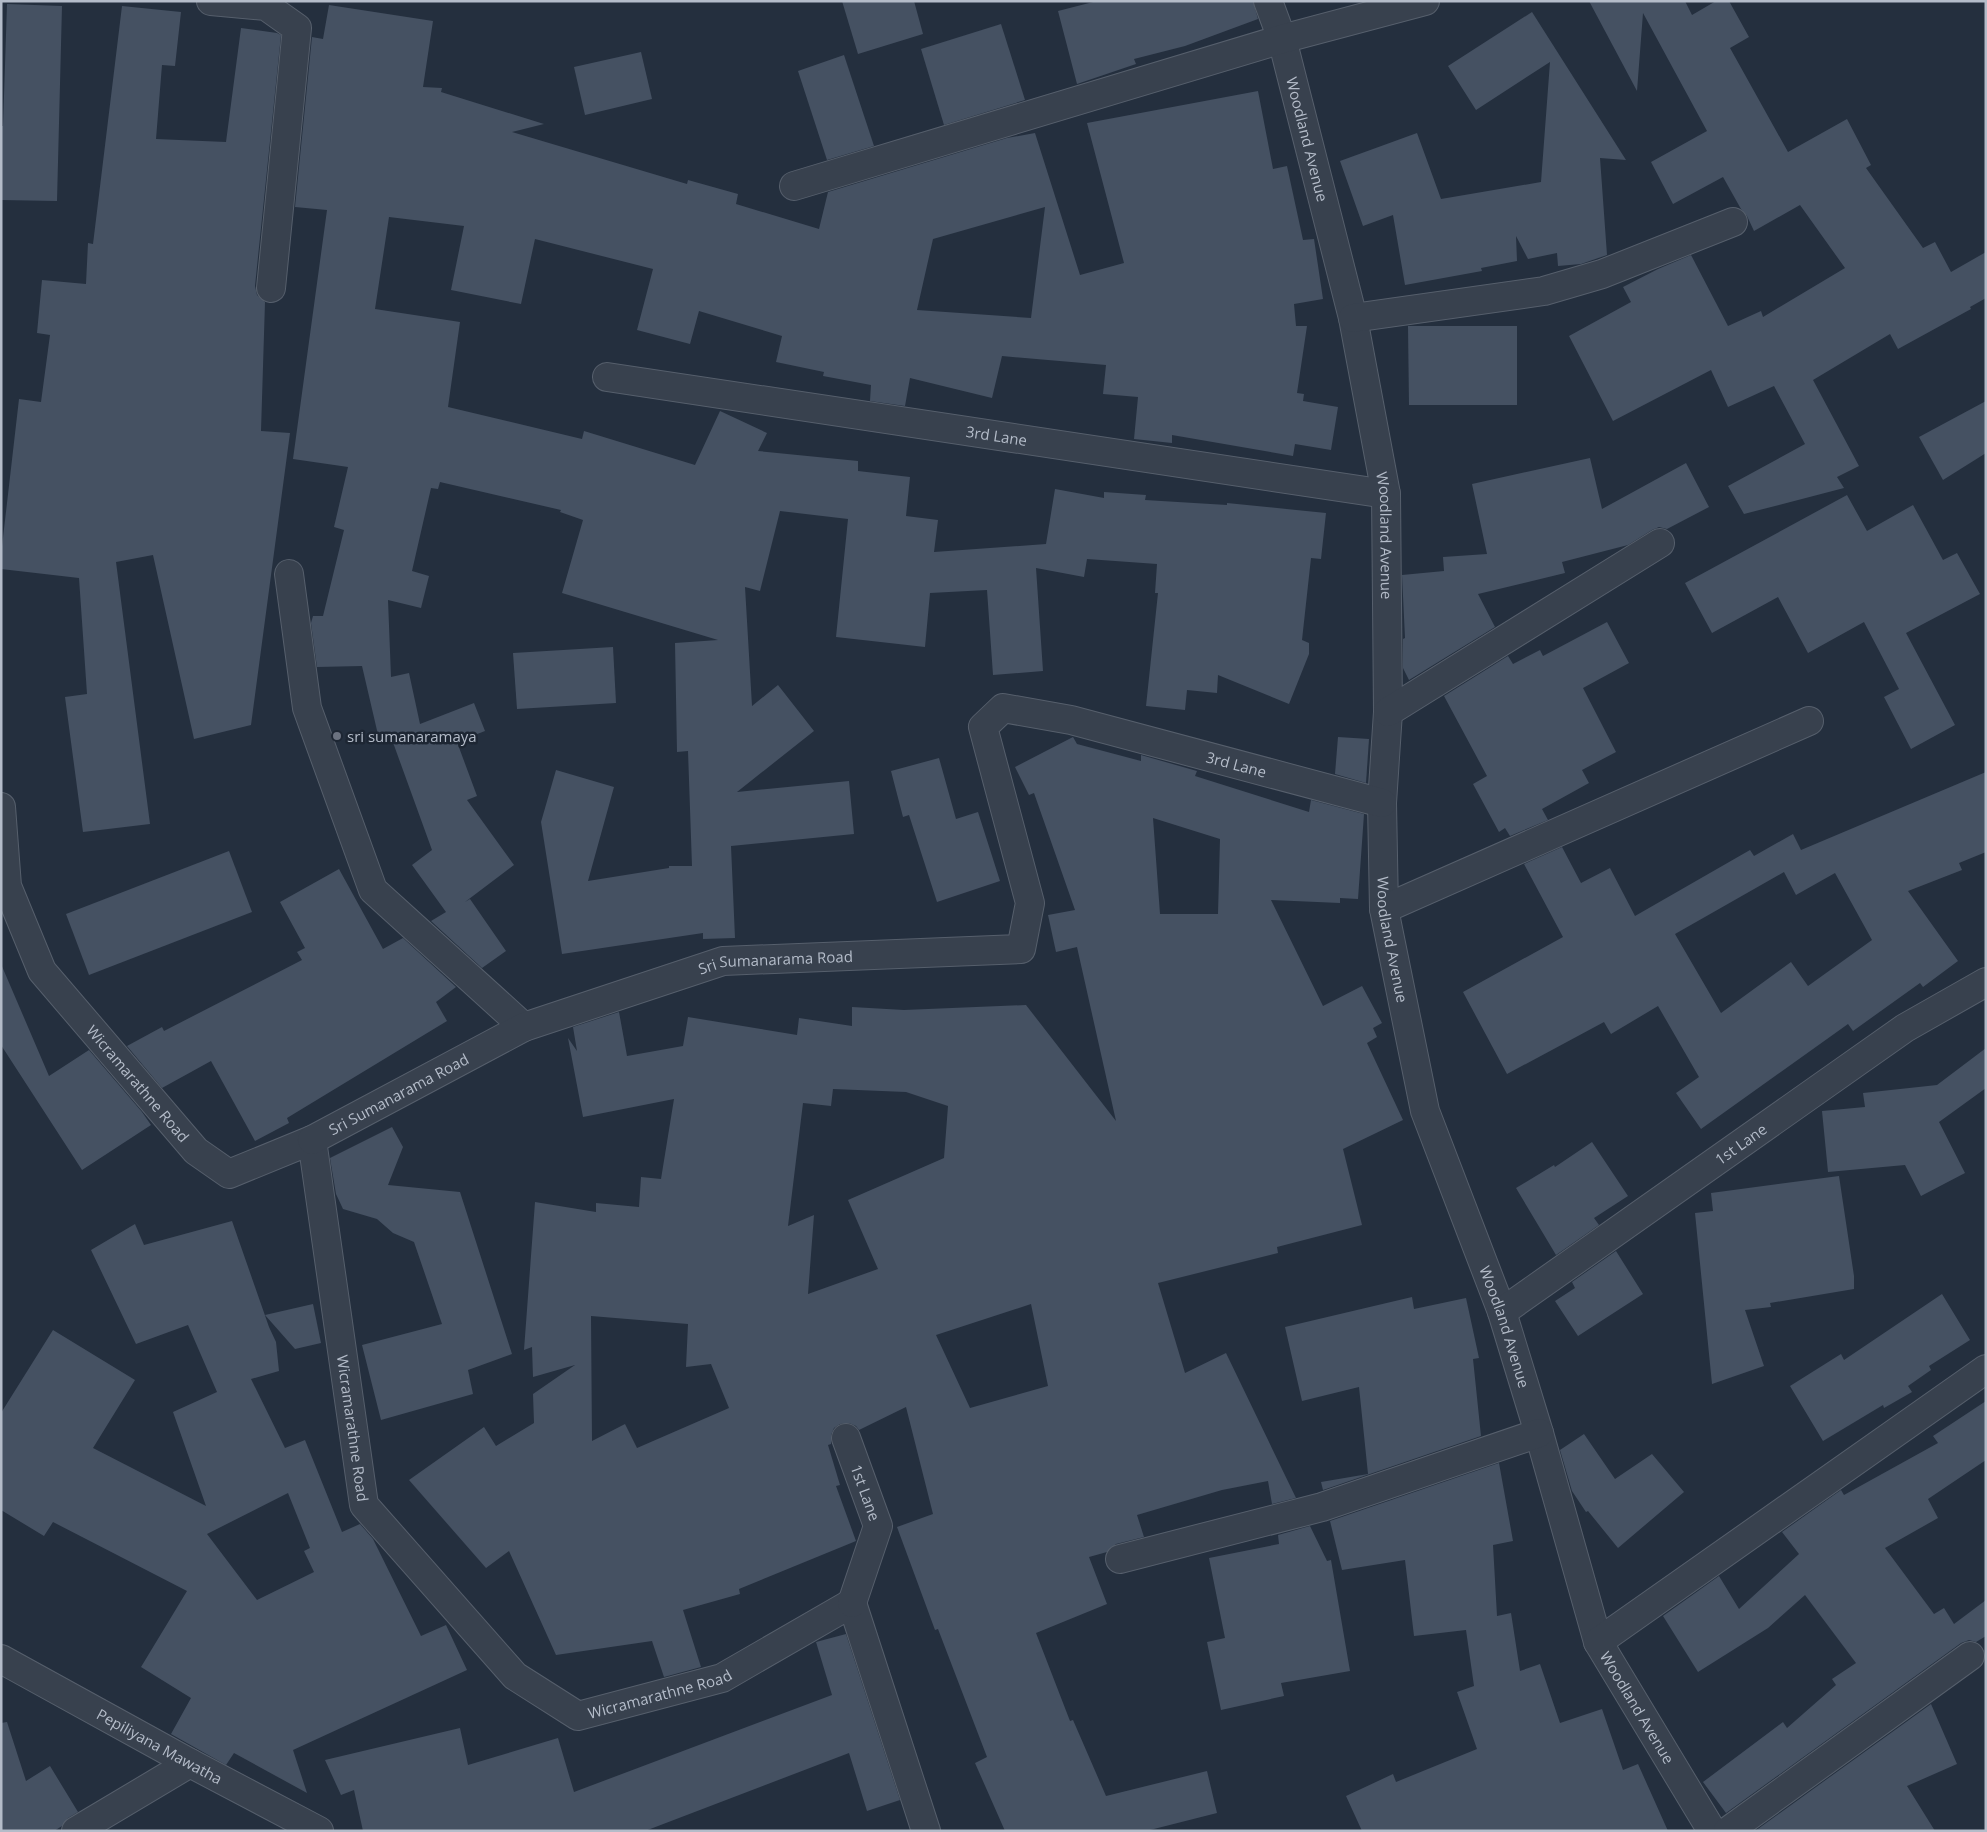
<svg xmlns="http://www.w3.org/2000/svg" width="1987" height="1832" font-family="'Open Sans',sans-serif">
  <rect width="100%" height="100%" fill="#242f3e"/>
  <g fill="#455162" fill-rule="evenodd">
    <path d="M842,1H914L923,34L858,54Z"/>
    <path d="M1097,1H1253L1258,19L1185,46L1134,59L1136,64L1077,84L1058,11Z"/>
    <path d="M1589,1H1685L1692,15L1716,1H1729L1749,37L1730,48L1788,152L1847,119L1871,165L1866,168L1923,248L1935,242L1951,272L1986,252V298L1970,307L1971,309L1898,349L1890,334L1813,380L1859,466L1837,477L1844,488L1744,514L1728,486L1805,444L1774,386L1728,407L1711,370L1613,421L1569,336L1631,302L1623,287L1658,269L1691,255L1728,326L1761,311L1763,317L1845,268L1800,205L1754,231L1747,216L1741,209L1723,177L1673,204L1651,162L1707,131L1643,13L1637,91Z"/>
    <path d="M7,4L62,6L57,201L1,200V126H3Z"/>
    <path d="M329,5L433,21L423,87L442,88L441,92L544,124L512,132L687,184L688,180L738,194L736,204L819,229L828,192L1007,138L1035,133L1080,275L1124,263L1087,123L1258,91L1273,169L1287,166L1303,240L1314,239L1323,299L1294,304L1296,326H1307L1297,393L1304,394L1303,401L1338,407L1331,450L1295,444L1293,456L1172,435V443L1134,439L1138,397L1103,394L1106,365L1002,356L992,398L910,378L905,406L870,401L871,385L823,376L824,372L776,362L782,336L699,311L690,344L637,330L653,269L535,239L521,304L451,290L464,226L389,217L375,309L460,322L448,407L582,439L584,431L695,465L720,411L767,433L758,451L858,461V471L910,477L906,516L938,520L934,552L1046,544L1055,489L1104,498V492L1146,495L1145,500L1227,505V503L1326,513L1321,559L1311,558L1302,640L1309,643V654L1289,704L1218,675L1217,693L1187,690L1185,710L1146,706L1158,593H1155L1157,564L1087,559L1084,577L1036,568L1043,671L993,675L987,590L930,593L925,647L836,637L848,519L780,511L760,591L745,587L752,706L778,685L814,731L737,792L849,781L854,834L731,846L735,938L703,939V933L562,954L541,822L556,770L614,787L588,881L669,868V866H692L688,751L677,752L675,643L718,640L562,593L583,520L560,512L561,510L440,482L438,489L431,488L412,571L429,576L421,608L388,600L391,677L409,673L420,724L474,703L485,731L457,742L477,796L467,800L514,865L465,902L470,899L506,951L482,968L431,921L446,912L412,865L432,850L391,737L379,739L362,666L317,667L311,623L313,616H323L344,530L334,527L348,467L293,459L327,210L295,207L312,37L323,39ZM1045,207L1031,318L917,310L933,239Z"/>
    <path d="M122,6L181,12L175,66L162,65L156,139L226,142L241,28L277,33L281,35L255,286L257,295L265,302L261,431L290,433L251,725L194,739L153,555L116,562L150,824L83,832L65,697L87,694L79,578L1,569V555L19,399L41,402L50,335L37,333L42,280L86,284L88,243L93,244Z"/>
    <path d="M1532,12L1626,160L1600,158L1607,255L1581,264L1558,266L1557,253L1528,259L1516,236L1517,261L1481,268L1482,271L1405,285L1393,215L1363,226L1340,161L1417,133L1441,199L1541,182L1550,62L1476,110L1448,66Z"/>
    <path d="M1001,24L1025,100L944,125L921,49Z"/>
    <path d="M641,52L652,99L585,115L574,67Z"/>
    <path d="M844,55L874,146L827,160L798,71Z"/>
    <path d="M1408,326H1517V405H1409Z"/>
    <path d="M1986,401V453L1943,480L1919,437Z"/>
    <path d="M1590,458L1602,509L1686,463L1709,507L1667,529L1659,527L1652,530L1628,545L1562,562L1565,573L1478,594L1495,627L1409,680L1403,668V639L1405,638L1402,575L1444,571L1443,557L1487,554L1472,484Z"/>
    <path d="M1847,495L1867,531L1913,505L1943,560L1957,553L1980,594L1906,633L1955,725L1911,749L1884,697L1899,689L1864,622L1808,653L1778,597L1712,633L1685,583Z"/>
    <path d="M1607,622L1629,663L1583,688L1616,752L1582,770L1589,783L1542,809L1548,820L1510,836L1505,828L1499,832L1473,784L1487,776L1444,696L1508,656L1513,664L1540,650L1543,656Z"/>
    <path d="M613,647L616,703L517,709L513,653Z"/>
    <path d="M1073,737L1077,744L1141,761V755L1197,771L1195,776L1309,812L1311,800L1364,814L1358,899L1340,898V903L1271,900L1323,1006L1362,986L1382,1023L1373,1028L1377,1037L1367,1043L1403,1120L1343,1149L1362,1225L1277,1247L1278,1253L1158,1283L1185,1373L1226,1353L1296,1498L1272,1504L1268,1481L1222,1490L1137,1515L1144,1537L1116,1544L1107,1552L1089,1557L1107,1604L1036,1633L1070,1721L1073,1720L1106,1796L1207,1771L1217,1813L1146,1831H1005L975,1763L987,1757L938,1629L935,1630L897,1527L933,1514L906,1407L859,1430L856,1426L849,1423L840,1424L834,1428L831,1435V1444L828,1445L840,1485L836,1486L856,1541L739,1589L740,1594L683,1610L701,1667L664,1677L652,1641L556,1655L509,1551L486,1568L409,1480L484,1427L496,1446L534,1423L533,1394L575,1365L533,1377L532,1347L524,1350L535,1202L596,1212V1203L639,1207L641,1177L661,1179L674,1099L583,1117L568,1038L577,1051L573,1027L619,1012L627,1056L683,1046L688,1017L797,1035L799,1018L852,1026V1007L904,1010L1026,1005L1116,1121L1077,947L1056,952L1048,915L1075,910L1034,793L1029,795L1015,767ZM1153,818L1220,839L1218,914H1160ZM833,1089L906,1092L948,1106L944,1158L848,1200L878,1269L808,1294L814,1215L788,1226L803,1103L831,1106ZM1031,1304L1048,1386L970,1408L936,1335ZM591,1316L688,1324L686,1367L711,1364L729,1408L637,1448L625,1424L592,1441Z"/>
    <path d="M1338,737L1369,739L1366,783L1335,774Z"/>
    <path d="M939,758L956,819L978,812L1000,881L937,902L909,815L903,817L891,771Z"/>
    <path d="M1986,772V852L1959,863L1962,870L1908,891L1958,961L1923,987L1920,983L1853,1031L1848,1024L1701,1129L1676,1093L1699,1077L1658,1006L1611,1034L1604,1022L1507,1074L1463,992L1563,937L1524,864L1562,847L1581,883L1610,868L1635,916L1750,850L1754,856L1793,834L1801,850ZM1784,872L1796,895L1835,873L1872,940L1808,986L1791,962L1721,1013L1675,934Z"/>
    <path d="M229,851L252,912L89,975L66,914Z"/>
    <path d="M339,869L383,949L403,938L456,987L436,1002L447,1021L287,1118L289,1123L255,1141L211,1061L162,1088L127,1046L162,1027L164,1031L302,960L297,952L305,948L280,902Z"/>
    <path d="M1,964L49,1076L89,1050L142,1112L151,1125L82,1170L1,1045Z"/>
    <path d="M1986,1048V1088L1939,1122L1965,1173L1921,1196L1905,1165L1828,1172L1822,1111L1865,1107L1863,1093L1937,1085Z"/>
    <path d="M392,1127L403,1147L388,1185L460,1192L512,1354L468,1370L473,1394L381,1420L362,1345L442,1324L414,1242L393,1233L377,1219L343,1209L336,1194L330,1158Z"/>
    <path d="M1592,1142L1628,1196L1594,1218L1599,1225L1556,1255L1516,1188L1554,1165L1555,1167Z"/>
    <path d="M1839,1176L1854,1276V1289L1770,1303L1771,1307L1745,1310L1764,1366L1712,1384L1695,1213L1713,1211L1711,1193Z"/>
    <path d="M232,1221L269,1327L276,1342L279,1371L251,1379L285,1448L305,1440L342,1532L360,1524L373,1539L421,1636L446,1625L467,1670L293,1750L307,1793L234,1753L226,1765L171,1734L191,1698L141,1667L187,1591L53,1522L44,1536L1,1510V1413L53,1330L135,1380L93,1448L206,1506L173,1412L217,1392L188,1325L136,1344L91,1250L135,1224L144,1245ZM288,1493L310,1548L304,1551L314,1572L257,1600L207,1534Z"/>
    <path d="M1616,1251L1643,1294L1578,1336L1555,1301L1575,1288L1572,1282Z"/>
    <path d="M1942,1294L1970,1340L1929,1366L1931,1370L1908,1386L1912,1392L1884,1408L1883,1405L1823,1441L1790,1386L1841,1354L1844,1360Z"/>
    <path d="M1412,1297L1414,1309L1466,1298L1479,1358L1473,1359L1481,1436L1323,1490L1321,1482L1368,1474L1359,1387L1302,1401L1285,1327Z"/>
    <path d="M313,1304L321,1343L295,1349L265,1315Z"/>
    <path d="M1986,1401V1460L1928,1499L1938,1518L1885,1548L1934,1614L1944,1608L1954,1624L1986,1600V1636L1976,1642L1969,1640L1961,1643L1726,1813L1703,1782L1783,1722L1787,1728L1836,1685L1832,1679L1856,1663L1805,1595L1768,1628L1698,1672L1663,1616L1719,1576L1739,1609L1799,1554L1782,1532L1841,1490L1844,1495L1938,1443L1933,1436Z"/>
    <path d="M1584,1434L1615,1479L1652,1454L1684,1492L1618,1548L1588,1511L1586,1512L1572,1491L1560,1450Z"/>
    <path d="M1499,1463L1513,1541L1493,1545L1497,1616L1511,1613L1520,1671L1540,1664L1560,1723L1602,1709L1623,1770L1638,1764L1668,1831H1362L1346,1796L1393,1774L1396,1782L1477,1749L1457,1692L1474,1686L1466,1630L1414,1636L1405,1560L1342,1570L1330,1521Z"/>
    <path d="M1310,1526L1327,1561L1331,1560L1350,1671L1281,1683L1284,1696L1221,1710L1207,1642L1225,1638L1209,1558L1279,1544L1278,1535Z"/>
    <path d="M846,1634L900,1800L867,1811L849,1753L645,1831H363L354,1790L341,1795L325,1760L460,1728L468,1765L558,1738L574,1792L832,1695L816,1642Z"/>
    <path d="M1931,1704L1957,1764L1907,1786L1935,1831H1755Z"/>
    <path d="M7,1722L26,1781L50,1766L78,1812L68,1818L62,1826L54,1831H1V1723Z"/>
  </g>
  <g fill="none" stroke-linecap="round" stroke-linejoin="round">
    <defs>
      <g id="minor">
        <path d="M211,1L266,6L297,28L271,288"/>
        <path id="s1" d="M1268,1L1282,39L1353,318L1386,494L1388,712L1382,803L1384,909L1425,1111L1502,1312L1539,1433L1598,1642L1712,1831"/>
        <path d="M794,186L1282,39L1425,1"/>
        <path d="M1353,318L1544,291L1602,274L1733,222"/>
        <path id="s2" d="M607,377L1386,494"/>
        <path d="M289,574L307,708L373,890L524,1027"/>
        <path d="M1388,712L1660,543"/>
        <path id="s3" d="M1,807L7,886L42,971L196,1151L229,1174L312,1140L364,1505L515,1676L578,1716L722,1678L852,1603L926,1831"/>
        <path d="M1384,909L1809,721"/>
        <path id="s4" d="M312,1140L524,1027L723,961L1021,949L1030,903L983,727L1003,708L1071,720L1382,803"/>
        <path id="s5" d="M1502,1312L1905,1028L1986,982"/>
        <path id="s6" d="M846,1438L878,1526L852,1603"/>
        <path d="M1120,1559L1322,1507L1539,1433"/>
        <path d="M1598,1642L1986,1369"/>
        <path id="s7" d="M1,1659L190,1763L319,1831"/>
        <path d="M76,1831L190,1763"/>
        <path d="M1728,1831L1970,1656"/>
      </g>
    </defs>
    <use href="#minor" stroke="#565f6c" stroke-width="30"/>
    <use href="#minor" stroke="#38414e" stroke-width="28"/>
  </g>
  <circle fill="#6b7280" stroke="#1d2633" stroke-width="2" cx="337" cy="736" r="5"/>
  <g text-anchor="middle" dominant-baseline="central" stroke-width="5" stroke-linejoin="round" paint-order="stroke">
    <g font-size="15" fill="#b4bcc9" stroke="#1d2633">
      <text stroke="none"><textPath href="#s1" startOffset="144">Woodland Avenue</textPath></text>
      <text stroke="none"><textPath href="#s2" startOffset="394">3rd Lane</textPath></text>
      <text stroke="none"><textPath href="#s1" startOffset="549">Woodland Avenue</textPath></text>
      <text stroke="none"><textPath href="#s4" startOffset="1245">3rd Lane</textPath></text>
      <text stroke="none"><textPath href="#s1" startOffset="954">Woodland Avenue</textPath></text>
      <text stroke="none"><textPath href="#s4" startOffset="502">Sri Sumanarama Road</textPath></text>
      <text stroke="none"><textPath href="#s3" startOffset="319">Wicramarathne Road</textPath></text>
      <text stroke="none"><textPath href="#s4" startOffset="98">Sri Sumanarama Road</textPath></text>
      <text stroke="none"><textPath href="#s5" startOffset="292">1st Lane</textPath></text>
      <text stroke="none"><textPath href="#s1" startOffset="1359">Woodland Avenue</textPath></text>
      <text stroke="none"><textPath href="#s3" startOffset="829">Wicramarathne Road</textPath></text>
      <text stroke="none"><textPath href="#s6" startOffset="58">1st Lane</textPath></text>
      <text stroke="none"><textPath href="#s3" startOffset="1294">Wicramarathne Road</textPath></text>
      <text stroke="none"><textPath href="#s1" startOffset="1764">Woodland Avenue</textPath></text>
      <text stroke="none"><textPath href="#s7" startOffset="181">Pepiliyana Mawatha</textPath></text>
    </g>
    <g font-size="15" fill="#b4bcc9" stroke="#1d2633" text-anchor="start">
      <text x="347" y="736">sri sumanaramaya</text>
    </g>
  </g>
  <rect width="1987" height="1832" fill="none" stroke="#b4bcc9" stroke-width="5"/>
</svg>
